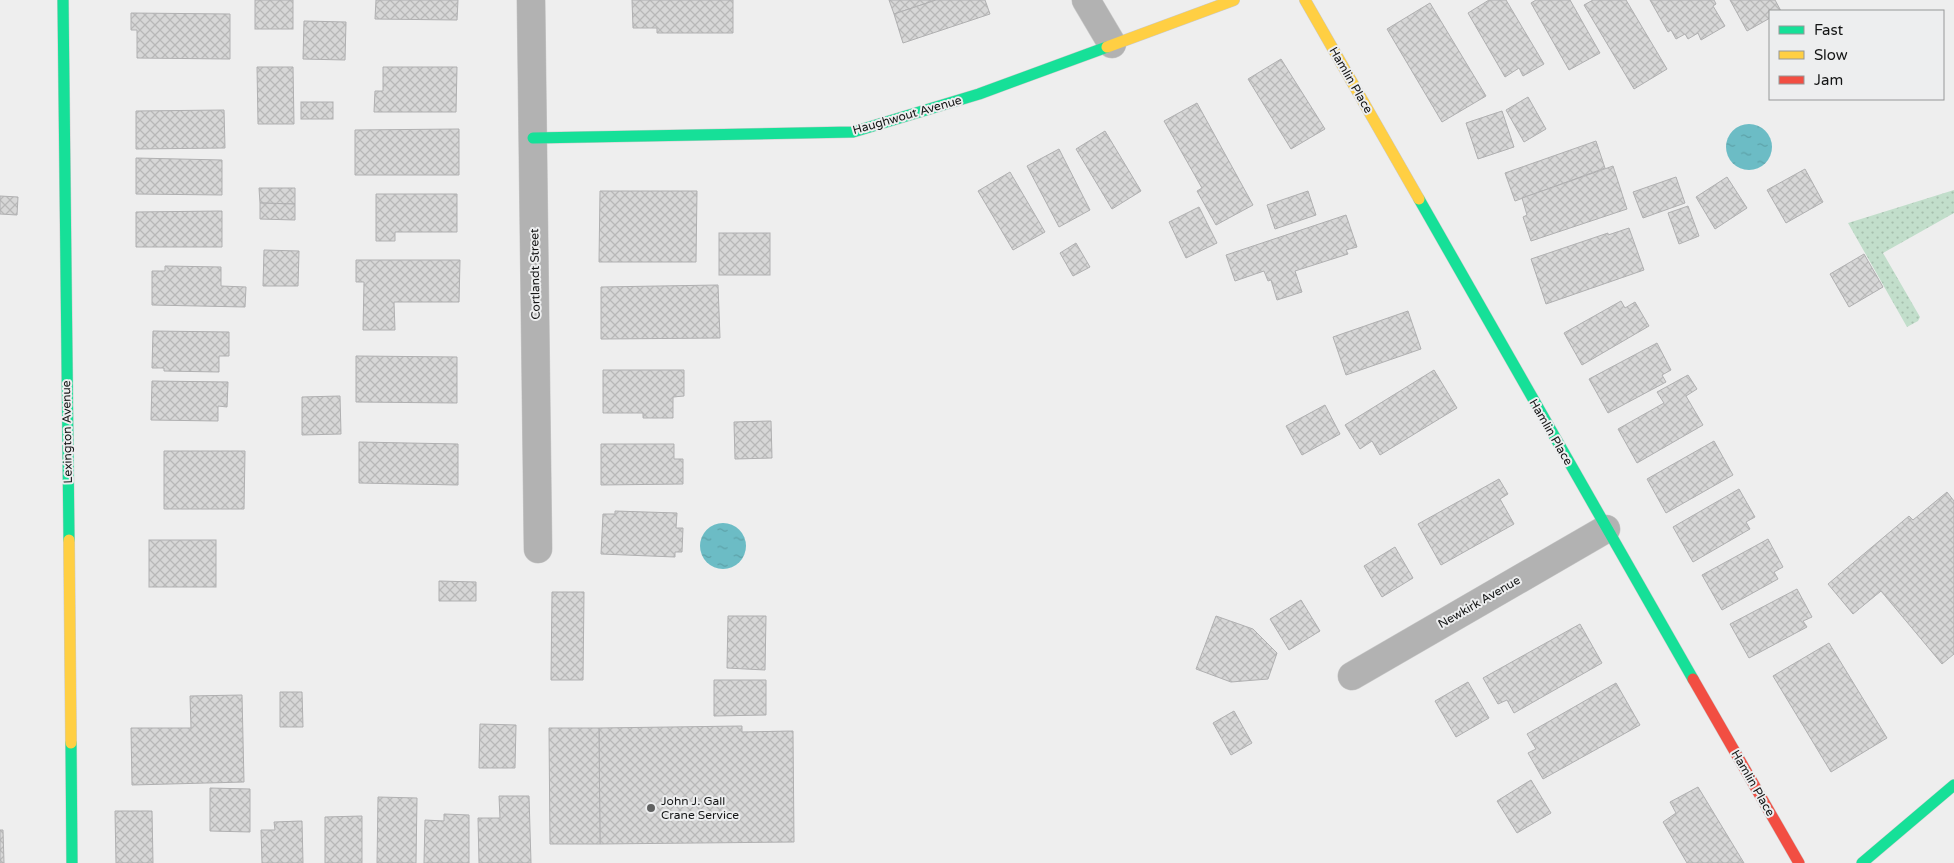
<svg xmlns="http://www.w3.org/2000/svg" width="1954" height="863" font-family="'Varela Round',sans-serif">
  <defs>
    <pattern id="grass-dots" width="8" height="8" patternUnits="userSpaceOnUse" patternTransform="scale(1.25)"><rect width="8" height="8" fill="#c2decb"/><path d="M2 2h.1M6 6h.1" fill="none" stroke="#a6bead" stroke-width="1.8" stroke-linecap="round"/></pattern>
    <pattern id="water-ripples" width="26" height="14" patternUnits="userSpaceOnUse" patternTransform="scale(1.25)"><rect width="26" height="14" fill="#6cbcc5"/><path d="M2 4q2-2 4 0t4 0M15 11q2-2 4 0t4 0" fill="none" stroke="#5da1a8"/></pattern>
    <pattern id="building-cross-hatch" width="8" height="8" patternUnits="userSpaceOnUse" patternTransform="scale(1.25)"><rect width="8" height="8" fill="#d7d7d7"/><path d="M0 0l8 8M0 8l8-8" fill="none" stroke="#b8b8b8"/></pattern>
  </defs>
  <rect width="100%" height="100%" fill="#eee"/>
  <path fill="url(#grass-dots)" d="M1954,190V213L1883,253L1920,317L1918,321L1907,327L1848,223Z"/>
  <g fill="url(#water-ripples)">
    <circle cx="1749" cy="147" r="23"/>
    <circle cx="723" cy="546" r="23"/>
  </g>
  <g fill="url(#building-cross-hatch)" stroke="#b0b0b1">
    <rect x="255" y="0" width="38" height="29"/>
    <path d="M376,0H458L457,20L375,19Z"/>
    <path d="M632,0H733V33H657V28H633Z"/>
    <path d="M889,0H936L894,14Z"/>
    <path d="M936,0H985L990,14L903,43L894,14Z"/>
    <path d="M1489,0H1506L1544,64L1523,76L1519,68L1505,77L1468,13Z"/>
    <path d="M1536,0H1570L1600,53L1569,70L1531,3Z"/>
    <path d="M1593,0H1626L1667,69L1634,89L1584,5Z"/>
    <path d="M1650,0H1714L1716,4L1713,6L1725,26L1701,40L1698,33L1688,39L1685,34L1676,39L1671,30L1668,32Z"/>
    <path d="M1730,0H1775L1781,11H1770V18L1747,31Z"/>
    <path d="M1430,3L1486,96L1442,122L1387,29Z"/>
    <path d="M131,13L230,14V59L137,58V30H131Z"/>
    <path d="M304,21L346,22L345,60L303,59Z"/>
    <path d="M1281,59L1325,129L1291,149L1248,79Z"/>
    <path d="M257,67H293L294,124H258Z"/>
    <path d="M383,67H457L456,112H374L375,91H383Z"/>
    <path d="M1528,97L1546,129L1524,142L1506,110Z"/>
    <rect x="301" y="102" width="32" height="17"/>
    <path d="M1197,103L1253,205L1216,225L1197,191L1202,188L1164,121Z"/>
    <path d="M224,110L225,148L136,149V111Z"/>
    <path d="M1502,111L1514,147L1478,159L1466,123Z"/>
    <path d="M459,129V175H355V130Z"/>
    <path d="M1105,131L1141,191L1112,209L1076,149Z"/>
    <path d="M1596,141L1605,168L1515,201L1505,173Z"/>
    <path d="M1059,149L1090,210L1059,227L1027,166Z"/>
    <path d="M136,158L222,160V195L136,194Z"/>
    <path d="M1613,166L1627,209L1531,241L1523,217L1527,215L1522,198Z"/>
    <path d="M1805,169L1823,202L1786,223L1767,190Z"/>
    <path d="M1010,172L1045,232L1013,250L978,191Z"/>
    <path d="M1676,177L1685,203L1643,218L1633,192Z"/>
    <path d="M1727,177L1747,208L1715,229L1696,197Z"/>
    <path d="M259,188H295V204L260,203Z"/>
    <path d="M600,191H697L696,262H599Z"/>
    <path d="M1308,191L1316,215L1275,229L1267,205Z"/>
    <path d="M376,194H457V232H395V241H376Z"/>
    <path d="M0,196L18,197L17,215L0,214Z"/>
    <path d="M260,203L295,204V220L260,219Z"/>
    <path d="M1688,206L1699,236L1679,244L1668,213Z"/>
    <path d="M1199,207L1217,243L1186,258L1169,222Z"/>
    <path d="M222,211V247H136V212Z"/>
    <path d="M1346,215L1357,247L1346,250L1348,254L1295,271L1302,292L1277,300L1271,280L1268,281L1264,271L1235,281L1226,255Z"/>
    <path d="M1629,228L1644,270L1546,304L1531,259L1608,233V235Z"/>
    <rect x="719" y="233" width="51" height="42"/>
    <path d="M1076,243L1090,267L1073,276L1060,253Z"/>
    <path d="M264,250L299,251L298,286H263Z"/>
    <path d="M1864,254L1883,287L1849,307L1830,274Z"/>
    <path d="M356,260H460L459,302H394L395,330H363L364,282H356Z"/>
    <path d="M165,266L221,267V286L246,287L245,307L152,305V271H165Z"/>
    <path d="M718,285L720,338L601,339V287Z"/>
    <path d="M1621,301L1625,308L1635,302L1649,326L1582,365L1564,333Z"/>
    <path d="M1408,311L1421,349L1346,375L1333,337Z"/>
    <path d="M153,331L229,332V356H219V372L164,371V368H152Z"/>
    <path d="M1657,343L1671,370L1662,375L1666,382L1608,413L1589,379Z"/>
    <path d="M356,356L457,357V403L356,402Z"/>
    <path d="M603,370H684V396L673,397V418H643V413H603Z"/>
    <path d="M1434,370L1457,408L1380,455L1372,441L1360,449L1345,425Z"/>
    <path d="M1688,375L1697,389L1686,396L1703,425L1637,463L1618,429L1664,403L1657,392Z"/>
    <path d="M152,381L228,382L227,407L218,406V421L151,420Z"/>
    <path d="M340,396L341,434L302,435V397Z"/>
    <path d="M1325,405L1340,434L1302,455L1286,426Z"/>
    <path d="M771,421L772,458L735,459L734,422Z"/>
    <path d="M1714,441L1733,475L1666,513L1647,479Z"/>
    <path d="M359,442L458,444V485L359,483Z"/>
    <path d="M601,444H674V459H683V484L601,485Z"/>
    <path d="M164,451H245L244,509H164Z"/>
    <path d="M1499,479L1508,494L1500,499L1514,524L1441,565L1418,524Z"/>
    <path d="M1739,489L1755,517L1746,522L1750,529L1693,562L1673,527Z"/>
    <path d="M1947,492L1954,501V654L1942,664L1881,591L1853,614L1828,584L1909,516L1913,520Z"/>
    <path d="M615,511L677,513L676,528H683L682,552H675V557L601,554L603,514H615Z"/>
    <path d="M1768,539L1783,567L1774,572L1778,579L1722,610L1702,575Z"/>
    <rect x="149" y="540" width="67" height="47"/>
    <path d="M1395,547L1413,578L1382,597L1364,566Z"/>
    <path d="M439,581L476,582V601H439Z"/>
    <path d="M1797,589L1812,617L1803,621L1807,627L1749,658L1730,624Z"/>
    <path d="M552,592H584L583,680H551Z"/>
    <path d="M1301,600L1320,631L1289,650L1270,619Z"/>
    <path d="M728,616H766L765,670L727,668Z"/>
    <path d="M1216,616L1253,629L1277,653L1268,679L1231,682L1196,669Z"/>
    <path d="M1580,624L1602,663L1514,713L1507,700L1498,704L1483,678Z"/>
    <path d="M1829,643L1887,738L1831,772L1773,676Z"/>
    <path d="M714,680H766V715L714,716Z"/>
    <path d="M1468,682L1489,718L1456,737L1435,701Z"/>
    <path d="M1616,683L1640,725L1543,779L1528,753L1536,749L1527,734Z"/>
    <path d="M280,692H302L303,727H280Z"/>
    <path d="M242,695L244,782L132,785L131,728H191L190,696Z"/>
    <path d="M1234,711L1252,743L1231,755L1213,723Z"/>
    <path d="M480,724L516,725L515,768H479Z"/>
    <path d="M742,726V732L793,731L794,842L600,844L599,728Z"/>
    <path d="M549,728H599L600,844H550Z"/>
    <path d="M1531,780L1551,813L1517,833L1497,801Z"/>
    <path d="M1698,787L1744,863H1687L1663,822L1676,813L1670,802Z"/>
    <path d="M210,788L250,789V832L210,831Z"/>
    <path d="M499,796H529L531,863H479L478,818H500Z"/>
    <path d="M378,797L417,798L416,863H377Z"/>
    <path d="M115,811H152L153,863H116Z"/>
    <path d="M444,814L469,815V863H424L425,820L444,821Z"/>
    <path d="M362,816V863H325V817Z"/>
    <path d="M302,821L303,863H262L261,830H275L274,822Z"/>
    <path d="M0,830H3L4,863H0Z"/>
  </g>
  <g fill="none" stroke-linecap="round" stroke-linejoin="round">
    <defs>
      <g id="street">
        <path d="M531,0L538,549"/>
        <path d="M1086,0L1112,44"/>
        <path d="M1352,676L1606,529"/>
      </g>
      <g id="fast">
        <path d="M63,0L69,540"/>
        <path d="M533,138L853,132L979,94L1107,47"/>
        <path d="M1419,199L1693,679"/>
        <path d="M71,743L72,863"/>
        <path d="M1862,863L1954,785"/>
      </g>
      <g id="slow">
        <path d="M1305,0L1419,199"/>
        <path d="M1107,47L1234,0"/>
        <path d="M69,540L71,743"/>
      </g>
      <path id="jam" d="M1693,679L1799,863"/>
    </defs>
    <use href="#street" stroke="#cbcbcb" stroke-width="29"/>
    <use href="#fast" stroke="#cbcbcb" stroke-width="12"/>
    <use href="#slow" stroke="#cbcbcb" stroke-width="12"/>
    <use href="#jam" stroke="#cbcbcb" stroke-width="12"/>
    <use href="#street" stroke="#b2b2b2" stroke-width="28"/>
    <use href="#fast" stroke="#16e098" stroke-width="11"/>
    <use href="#slow" stroke="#ffcf43" stroke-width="11"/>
    <use href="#jam" stroke="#f24e42" stroke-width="11"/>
  </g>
  <circle fill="#606161" stroke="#edeeef" stroke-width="2" cx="651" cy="808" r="5"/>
  <g text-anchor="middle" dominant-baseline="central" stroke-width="4" stroke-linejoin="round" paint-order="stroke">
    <g font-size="12" fill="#141515" stroke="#edeeef">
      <text transform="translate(1351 80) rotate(60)">Hamlin Place</text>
      <text transform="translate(907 115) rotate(-16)">Haughwout Avenue</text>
      <text transform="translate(535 274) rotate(-91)">Cortlandt Street</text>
      <text transform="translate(67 432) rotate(-91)">Lexington Avenue</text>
      <text transform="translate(1551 432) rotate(60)">Hamlin Place</text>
      <text transform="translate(1479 602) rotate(-30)">Newkirk Avenue</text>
      <text transform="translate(1753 783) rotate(60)">Hamlin Place</text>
    </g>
    <g font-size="12" fill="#141515" stroke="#edeeef" text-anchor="start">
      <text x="661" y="801">John J. Gall<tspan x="661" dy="14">Crane Service</tspan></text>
    </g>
  </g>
  <rect x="1769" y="10" width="175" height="90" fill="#edeeef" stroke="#969798"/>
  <rect x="1779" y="26" width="25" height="8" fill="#16e098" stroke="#969798"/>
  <text x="1814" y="35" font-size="15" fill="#141515">Fast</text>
  <rect x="1779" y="51" width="25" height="8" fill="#ffcf43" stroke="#969798"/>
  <text x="1814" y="60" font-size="15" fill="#141515">Slow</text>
  <rect x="1779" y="76" width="25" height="8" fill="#f24e42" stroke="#969798"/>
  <text x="1814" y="85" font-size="15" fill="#141515">Jam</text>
</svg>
